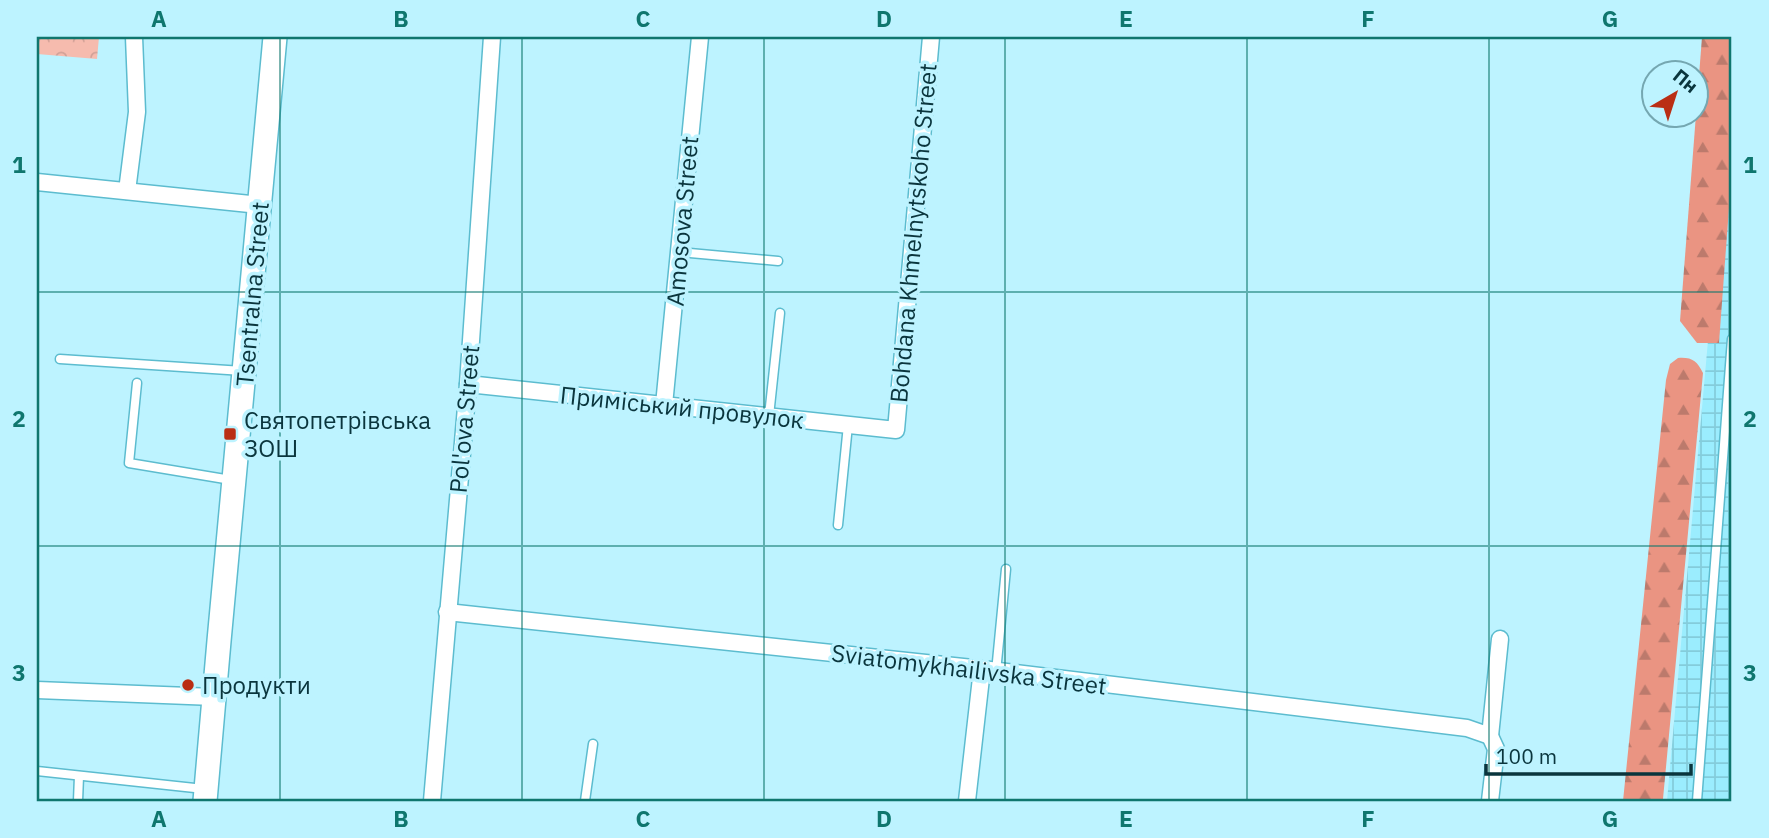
<svg xmlns="http://www.w3.org/2000/svg" width="1769" height="838" font-family="'IBM Plex Sans',sans-serif">
  <defs>
    <pattern id="industrial-grid" width="8" height="8" patternUnits="userSpaceOnUse" patternTransform="scale(1.75)"><rect width="8" height="8" fill="#9bedfe"/><path d="M0 4h8M4 0v8" fill="none" stroke="#84ccdb"/></pattern>
    <pattern id="forest-firs" width="22" height="20" patternUnits="userSpaceOnUse" patternTransform="scale(1.75)"><rect width="22" height="20" fill="#ea9482"/><path d="M5 1l3.5 6h-7zM16 11l3.5 6h-7z" fill="#bc7a6c"/></pattern>
    <pattern id="park-crowns" width="20" height="18" patternUnits="userSpaceOnUse" patternTransform="scale(1.75)"><rect width="20" height="18" fill="#f6bbae"/><path d="M2 6a3 3 0 1 1 6 0M12 15a3 3 0 1 1 6 0" fill="none" stroke="#d2a197"/></pattern>
  </defs>
  <rect width="100%" height="100%" fill="#bdf3ff"/>
  <path fill="url(#industrial-grid)" d="M1732,71V801H1667Z"/>
  <g fill="url(#forest-firs)">
    <path d="M1702,37H1732V167L1719,343H1697L1680,321Z"/>
    <path d="M1678,358C1692,357 1697,361 1703,373L1663,799V801H1623L1666,380L1670,364Z"/>
  </g>
  <path fill="url(#park-crowns)" d="M37,37H99L97,59L37,54Z"/>
  <g fill="none" stroke-linecap="round" stroke-linejoin="round">
    <defs>
      <g id="lane">
        <path d="M679,252L778,261"/>
        <path d="M60,359L243,371"/>
        <path d="M137,383L129,463L231,480"/>
        <path d="M769,416L780,313"/>
        <path d="M838,525L848,425"/>
        <path d="M996,672L1006,569"/>
        <path d="M37,771L204,789"/>
        <path d="M78,801L79,776"/>
        <path d="M585,801L593,744"/>
        <path d="M1697,801L1732,339"/>
      </g>
      <g id="street">
        <path d="M37,182L260,205"/>
        <path d="M127,191L137,112L134,37"/>
        <path d="M468,384L896,430L931,37"/>
        <path d="M664,405L700,37"/>
        <path d="M447,612L982,669L1467,728L1490,736"/>
        <path d="M37,690L214,697"/>
        <path d="M1490,736L1500,639"/>
        <path d="M1490,736L1496,749L1490,801"/>
        <path d="M432,801L468,384L492,37"/>
        <path d="M967,801L982,669"/>
      </g>
      <path id="secondary" d="M205,801L219,641L275,37"/>
    </defs>
    <use href="#lane" stroke="#5cbccf" stroke-width="11"/>
    <use href="#street" stroke="#5cbccf" stroke-width="19"/>
    <use href="#secondary" stroke="#5cbccf" stroke-width="26"/>
    <use href="#lane" stroke="#fff" stroke-width="8"/>
    <use href="#street" stroke="#fff" stroke-width="16"/>
    <use href="#secondary" stroke="#fff" stroke-width="23"/>
  </g>
  <path fill="none" stroke="#0f766e" stroke-width="2" stroke-opacity="0.55" d="M280,37V801M522,37V801M764,37V801M1005,37V801M1247,37V801M1489,37V801M37,292H1732M37,546H1732"/>
  <g fill="#ba2e14" stroke="#bdf3ff" stroke-width="2.5">
    <rect x="223" y="427" width="14" height="14" rx="3.5"/>
    <circle cx="188" cy="685" r="7"/>
  </g>
  <g text-anchor="middle" dominant-baseline="central" stroke-width="7" stroke-linejoin="round" paint-order="stroke">
    <g font-size="24" fill="#0a353d" stroke="#bdf3ff">
      <text transform="translate(682 221) rotate(-85)">Amosova Street</text>
      <text transform="translate(913 233) rotate(-85)">Bohdana Khmelnytskoho Street</text>
      <text transform="translate(252 294) rotate(-85)">Tsentralna Street</text>
      <text transform="translate(682 407) rotate(6)">Приміський провулок</text>
      <text transform="translate(464 419) rotate(-85)">Pol'ova Street</text>
      <text transform="translate(969 669) rotate(7)">Sviatomykhailivska Street</text>
    </g>
    <g font-size="24" fill="#0a353d" stroke="#bdf3ff" text-anchor="start">
      <text x="244" y="420">Святопетрівська<tspan x="244" dy="28">ЗОШ</tspan></text>
      <text x="202" y="685">Продукти</text>
    </g>
  </g>
  <rect width="1769" height="838" fill="none" stroke="#bdf3ff" stroke-width="77"/>
  <g transform="translate(1675 94) rotate(39)"><circle r="33" fill="#bdf3ff" stroke="#75a7b1" stroke-width="2"/>
  <path d="M0-5L12 26L0 18L-12 26Z" fill="#ba2e14"/>
  <text y="-10" font-size="19" font-weight="bold" text-anchor="middle" fill="#0a353d">Пн</text>
  </g>
  <path d="M1486 764v10h205v-10" fill="none" stroke="#0a353d" stroke-width="3.5"/>
  <text x="1496" y="764" font-size="21" fill="#0a353d" stroke="#bdf3ff" stroke-width="5" paint-order="stroke">100 m</text>
  <rect x="38" y="38" width="1692" height="762" fill="none" stroke="#0f766e" stroke-width="2.5"/>
  <g font-size="23" text-anchor="middle" font-weight="bold" fill="#0f766e">
    <text x="159" y="27">A</text>
    <text x="401" y="27">B</text>
    <text x="643" y="27">C</text>
    <text x="884" y="27">D</text>
    <text x="1126" y="27">E</text>
    <text x="1368" y="27">F</text>
    <text x="1610" y="27">G</text>
    <text x="19" y="173">1</text>
    <text x="1750" y="173">1</text>
    <text x="19" y="427">2</text>
    <text x="1750" y="427">2</text>
    <text x="19" y="681">3</text>
    <text x="1750" y="681">3</text>
    <text x="159" y="827">A</text>
    <text x="401" y="827">B</text>
    <text x="643" y="827">C</text>
    <text x="884" y="827">D</text>
    <text x="1126" y="827">E</text>
    <text x="1368" y="827">F</text>
    <text x="1610" y="827">G</text>
  </g>
</svg>
